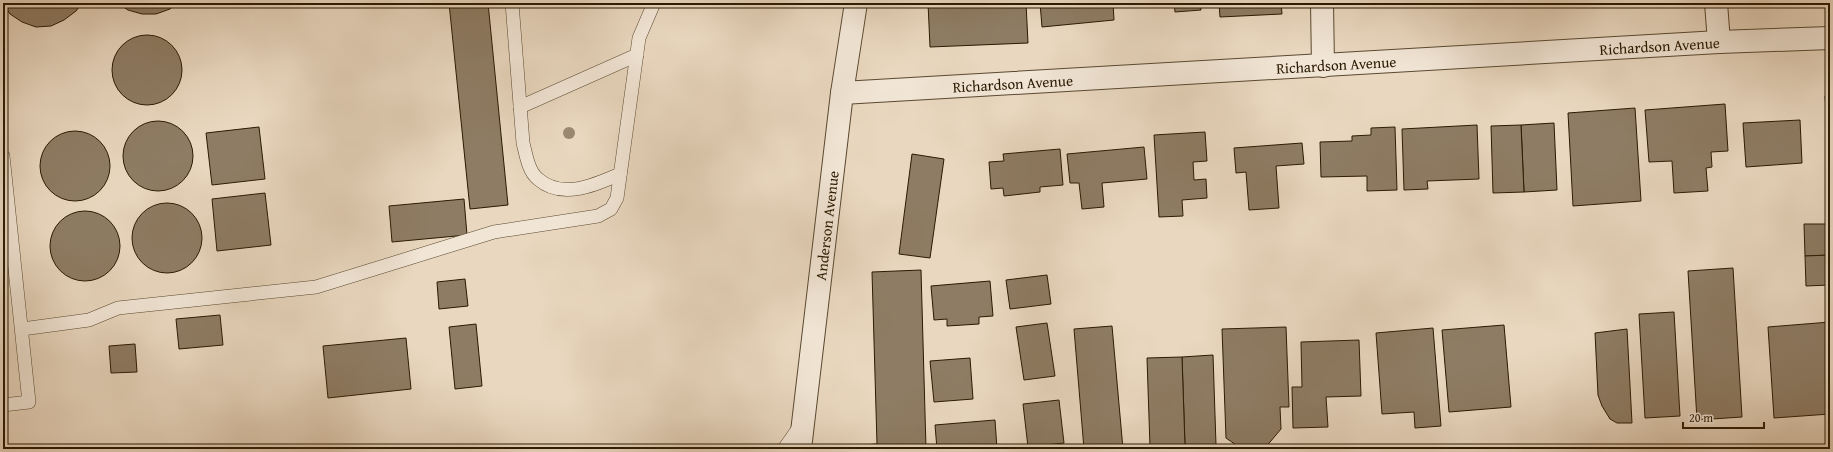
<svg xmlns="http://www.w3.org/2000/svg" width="1833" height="452" font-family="'Gentium Book Plus',serif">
  <rect width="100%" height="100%" fill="#e9d7bf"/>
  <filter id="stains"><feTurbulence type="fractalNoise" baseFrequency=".005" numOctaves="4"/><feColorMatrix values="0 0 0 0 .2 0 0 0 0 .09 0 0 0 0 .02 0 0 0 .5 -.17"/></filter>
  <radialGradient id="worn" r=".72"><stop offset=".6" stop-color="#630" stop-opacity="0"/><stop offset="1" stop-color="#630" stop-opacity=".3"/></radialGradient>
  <g fill="#8e7c64" stroke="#2b1a02">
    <path d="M3,3H82L76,11L64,20L51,26L36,27L22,22L10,14Z"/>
    <path d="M117,3H177L170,9L156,14H142L128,10Z"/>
    <path d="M449,3H488L508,205L470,209Z"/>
    <path d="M928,3H1026L1028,43L930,47Z"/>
    <path d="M1040,3H1113L1114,20L1042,27Z"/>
    <path d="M1174,3H1200L1201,10L1175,12Z"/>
    <path d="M1219,3H1281L1282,14L1220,17Z"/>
    <circle cx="147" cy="70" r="35"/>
    <path d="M1830,95V168L1825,96Z"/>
    <path d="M1725,104L1728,151L1711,152L1712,167L1706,168L1708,191L1674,193L1672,161L1649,162L1645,110Z"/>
    <path d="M1635,108L1641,201L1573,206L1568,113Z"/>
    <path d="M1800,120L1802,163L1746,167L1743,123Z"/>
    <circle cx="158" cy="156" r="35"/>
    <path d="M1554,123L1557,190L1524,192L1521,125Z"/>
    <path d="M1477,125L1479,179L1427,181L1428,189L1404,190L1402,129Z"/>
    <path d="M1521,125L1524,192L1493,193L1491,126Z"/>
    <path d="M259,127L265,179L212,185L206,133Z"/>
    <path d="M1395,127L1397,190L1367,191V176L1321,177L1320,142L1352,141V136L1371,135V128Z"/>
    <circle cx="75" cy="166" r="35"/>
    <path d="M1205,132L1207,161L1193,162L1194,180L1206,179L1207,198L1182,200L1183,216L1159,217L1154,135Z"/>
    <path d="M1302,143L1304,164L1276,166L1279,208L1249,210L1246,172L1236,173L1234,148Z"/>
    <path d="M1144,147L1147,179L1102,183L1104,207L1082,209L1079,183H1070L1067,154Z"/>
    <path d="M1060,149L1063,185L1040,187V192L1004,196L1003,188L991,189L989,162L1004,161L1003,154Z"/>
    <path d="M912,154L944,159L930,258L899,254Z"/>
    <path d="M265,193L271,245L217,251L212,199Z"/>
    <path d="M464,199L467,235L392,242L389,206Z"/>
    <circle cx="167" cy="238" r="35"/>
    <circle cx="85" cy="246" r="35"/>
    <path d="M1804,224H1830V255L1805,256Z"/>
    <path d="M1830,255V285L1806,286L1805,256Z"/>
    <path d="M1733,268L1742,417L1697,420L1688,271Z"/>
    <path d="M921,270L926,449H861V445L877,444L872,272Z"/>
    <path d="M1047,275L1051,304L1010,309L1006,280Z"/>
    <path d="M465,279L468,306L439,309L437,282Z"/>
    <path d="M990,281L993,316L979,317V324L947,326V319L934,320L931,286Z"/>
    <path d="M1674,312L1680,416L1645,418L1639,314Z"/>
    <path d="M220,315L223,345L179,349L176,319Z"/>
    <path d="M1830,322V414L1774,418L1768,327Z"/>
    <path d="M1047,323L1055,376L1024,380L1016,327Z"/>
    <path d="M476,324L482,386L455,389L449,327Z"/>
    <path d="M1504,325L1511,407L1449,412L1442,330Z"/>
    <path d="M1112,326L1123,449H1084L1074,329Z"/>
    <path d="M1286,327L1289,407H1280L1281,429L1265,448L1239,447L1226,438L1222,329Z"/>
    <path d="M1433,328L1441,426L1415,428L1414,412L1382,414L1376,333Z"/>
    <path d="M1627,329L1632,423H1617L1610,419L1602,406L1598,395L1595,333Z"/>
    <path d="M406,338L411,389L328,398L323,346Z"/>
    <path d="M1359,340L1361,396L1326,397L1328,427L1293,428L1292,387H1302L1301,342Z"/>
    <path d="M135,344L137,372L111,373L109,346Z"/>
    <path d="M1213,355L1216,445L1185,446L1182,357Z"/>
    <path d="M1182,357L1185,446L1150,447L1147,358Z"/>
    <path d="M970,358L973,399L934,402L930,361Z"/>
    <path d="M1059,400L1064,443L1028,447L1023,404Z"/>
    <path d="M995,420L997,449H937L935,425Z"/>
  </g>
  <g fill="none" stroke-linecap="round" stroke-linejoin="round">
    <defs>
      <g id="lane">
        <path d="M512,3L523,143C526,154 528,171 538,179C562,200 595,185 620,174"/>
        <path d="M520,107L637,55"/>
        <path d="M3,156L29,402L3,405"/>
        <path d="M22,329L89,320L118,308L316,287L494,232L598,216L611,209L617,198L639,38L654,3"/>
        <path d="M784,449L800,426"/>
      </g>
      <g id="street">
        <path d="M1322,3L1323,66"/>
        <path d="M1716,3L1719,42"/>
        <path id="s1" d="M842,93L1719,42L1830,38"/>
        <path id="s2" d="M800,449L842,93L856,3"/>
      </g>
    </defs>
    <use href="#lane" stroke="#5a4931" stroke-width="14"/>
    <use href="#street" stroke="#5a4931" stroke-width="24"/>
    <use href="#lane" stroke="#f1e5d5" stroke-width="13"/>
    <use href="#street" stroke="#f1e5d5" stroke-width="22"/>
  </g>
  <circle fill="#9a8971" cx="569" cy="133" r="6"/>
  <g text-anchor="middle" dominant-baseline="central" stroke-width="3.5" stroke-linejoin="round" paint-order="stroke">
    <g font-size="15" fill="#2b1a02" stroke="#f1e5d5">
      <text stroke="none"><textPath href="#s1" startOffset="819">Richardson Avenue</textPath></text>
      <text stroke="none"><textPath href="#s1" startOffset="495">Richardson Avenue</textPath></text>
      <text stroke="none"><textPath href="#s1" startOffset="171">Richardson Avenue</textPath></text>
      <text stroke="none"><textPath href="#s2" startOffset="225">Anderson Avenue</textPath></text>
    </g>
  </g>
  <rect width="1833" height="452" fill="none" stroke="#e9d7bf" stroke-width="16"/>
  <rect x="4" y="4" width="1825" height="444" fill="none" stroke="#2b1a02" stroke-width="2"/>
  <rect x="8" y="8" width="1817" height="436" fill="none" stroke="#2b1a02"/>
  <path d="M1683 422v6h81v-6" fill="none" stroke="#2b1a02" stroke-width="2"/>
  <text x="1689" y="422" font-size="12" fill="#2b1a02" stroke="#f1e5d5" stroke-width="3" paint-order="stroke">20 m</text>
  <rect width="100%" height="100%" filter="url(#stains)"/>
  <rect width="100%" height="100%" fill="url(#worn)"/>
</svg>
